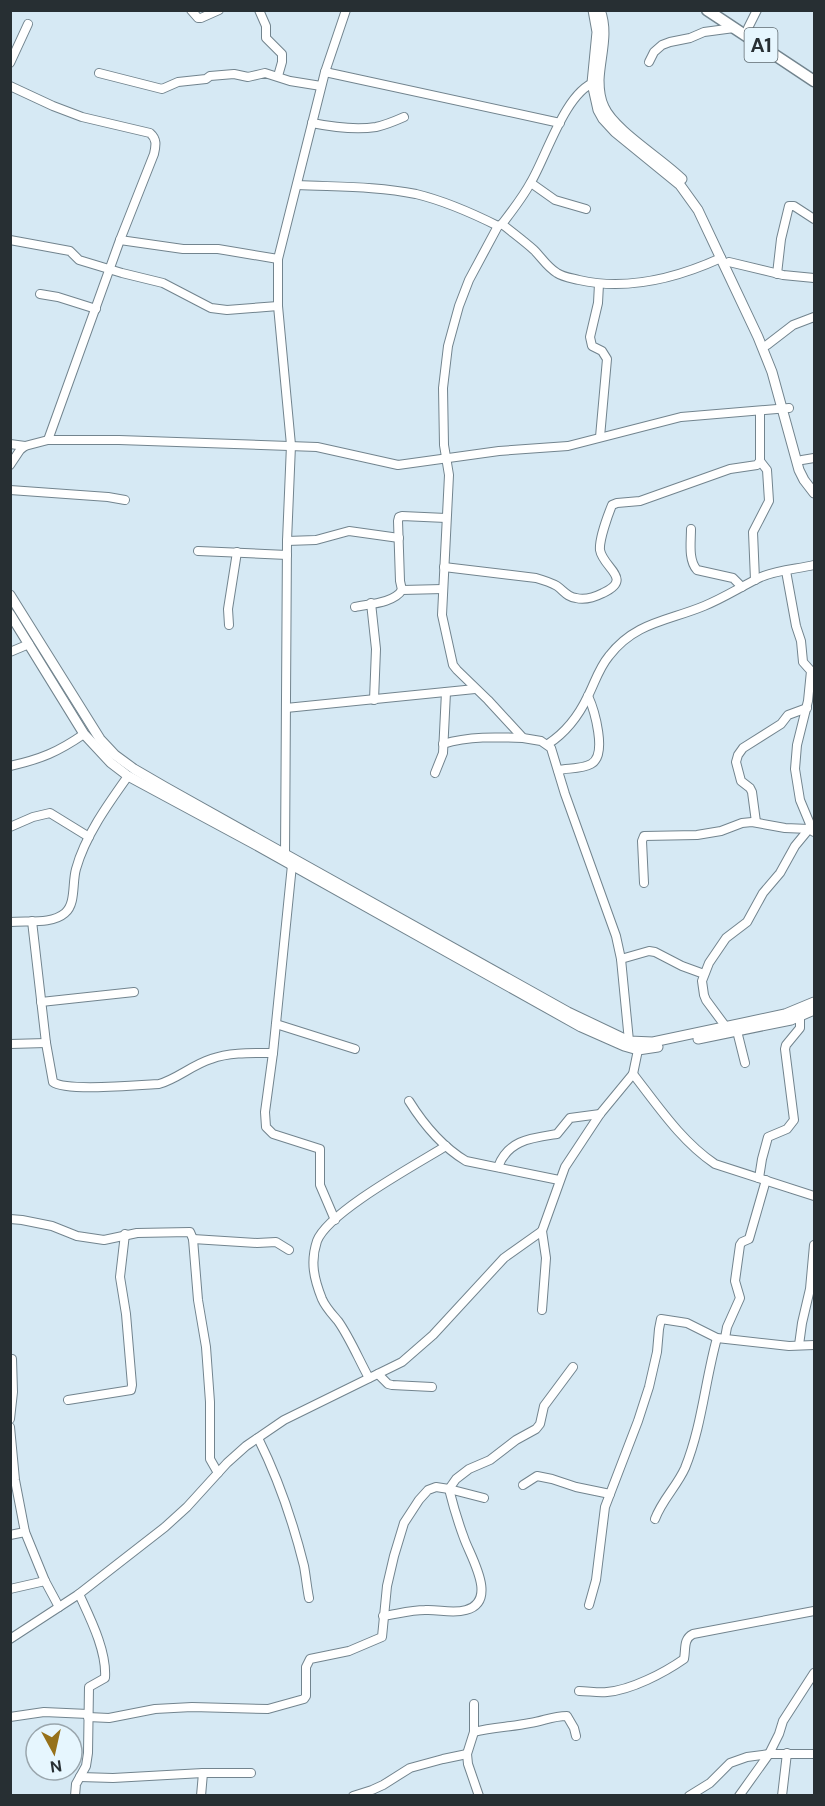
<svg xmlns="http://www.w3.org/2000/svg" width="825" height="1806" font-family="'DM Sans',sans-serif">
  <rect width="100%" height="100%" fill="#d6e9f4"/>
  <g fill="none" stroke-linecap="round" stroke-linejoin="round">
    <defs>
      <g id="minor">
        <path d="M191,10L198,18H201L219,10"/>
        <path d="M259,10L266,26V38L282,54V62L278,76"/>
        <path d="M748,28L757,10"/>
        <path d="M649,62L654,52L662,45L670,42L690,38L704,32L734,28"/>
        <path d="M10,63L28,24"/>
        <path d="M325,72L560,123"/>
        <path d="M99,73L162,89L178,82L206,79L210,76L234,74L248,77L265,73L290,81L321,86"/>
        <path d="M595,82C565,93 547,155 531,182C523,197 512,211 502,224L498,226L469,280L459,306L448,346L443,388L444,445L449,475L442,615L453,665L457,670L488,700L523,738L541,741L551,748L565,794L616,936L621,959L629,1041"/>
        <path d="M10,86L53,106L82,117L150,133C157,139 156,145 154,154L120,240L48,440"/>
        <path d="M312,123C332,127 356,130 376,127C385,125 395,121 404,117"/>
        <path d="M531,183L555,200L586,209"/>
        <path d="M297,185C337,187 377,186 416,194C445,201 472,213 498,226"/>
        <path d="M502,224C513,233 524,241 534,250C542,258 547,267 557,273C563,277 571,278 579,280C627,291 677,278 721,258"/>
        <path d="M10,240L70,251L79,260L122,273L163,283L211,308L227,310L278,306"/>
        <path d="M120,240L183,249H218L278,259"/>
        <path d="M729,262L783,275L814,278"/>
        <path d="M777,274L781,239L789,206H794L814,219"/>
        <path d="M599,284L598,303L590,337L592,346L602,351L607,359L600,437"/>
        <path d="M40,294L58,297L96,309"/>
        <path d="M767,345L793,325L814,317"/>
        <path d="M10,444L25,446"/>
        <path d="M802,460L814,458"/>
        <path d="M10,465L20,450L25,446L48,440H119L317,447L398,465L499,451L568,446L681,417L789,408"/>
        <path d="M10,490L108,497L125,500"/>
        <path d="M691,529C691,542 688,560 697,570L733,578L742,587"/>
        <path d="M287,541L316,540L349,531L399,538"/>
        <path d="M198,551L287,555"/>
        <path d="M444,567L536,578C543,580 550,582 557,586C564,591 567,597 576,598C584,600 595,597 603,593C634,579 603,568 600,550C599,540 608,515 612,505L617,503L640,501L730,469L757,465L760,461V411"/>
        <path d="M755,580L753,532L769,501L767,470L760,461"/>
        <path d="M443,589L402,590L400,581L398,521L399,517L402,516L446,518"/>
        <path d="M371,603L376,649L374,700"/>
        <path d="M355,607C369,604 394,603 402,590"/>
        <path d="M229,625L228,609L237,552"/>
        <path d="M10,652L29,644"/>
        <path d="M286,708L475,689"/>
        <path d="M443,744C469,736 496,737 523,738"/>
        <path d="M548,744C565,733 579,715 588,696C595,682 599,668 609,656C635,622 668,621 704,606C724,598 742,586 761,577C777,570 797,569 814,565"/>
        <path d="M10,766C41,759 58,752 84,734"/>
        <path d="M558,770C568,768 582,769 591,764C608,755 594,709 588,696"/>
        <path d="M435,773L443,753L446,692"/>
        <path d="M756,822L752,792L750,788L741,781L736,762L738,755L743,748L781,724L788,715L807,708"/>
        <path d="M10,827L33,817L50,813L89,837"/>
        <path d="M285,857L287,541L291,445L278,306V259L325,72L346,10"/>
        <path d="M292,865L273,1053L265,1112L266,1127L273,1134L320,1149V1185L335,1220"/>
        <path d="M644,883L642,841L644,836L697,835L721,831L742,823L752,822L785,828L809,829L814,832"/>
        <path d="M32,921L46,1043L53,1082C66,1092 139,1085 159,1084C177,1079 192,1065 211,1059C230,1052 253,1053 273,1053"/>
        <path d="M10,922C27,920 51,925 65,913C76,904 72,883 76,869C85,836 108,804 128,776"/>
        <path d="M621,959L649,951L655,952L682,966L704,974"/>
        <path d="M41,1002L134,992"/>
        <path d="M276,1024L355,1049"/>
        <path d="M726,1027L706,1000L704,995L702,981L709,963L726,938L747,922L763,893L780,873L795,846L809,829L810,824L800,800L795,769L797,745L808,701L811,671L803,662L801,641L796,626L786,571"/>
        <path d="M737,1031L745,1063"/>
        <path d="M10,1044L46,1043"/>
        <path d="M633,1074C658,1106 681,1141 715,1164L814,1196"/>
        <path d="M409,1101C424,1125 441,1146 466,1161L559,1180"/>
        <path d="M498,1167C508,1140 531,1138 557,1134L570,1118L600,1114"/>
        <path d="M759,1178L762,1159L768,1137L787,1129L794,1120L785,1049L786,1045L800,1028V1016"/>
        <path d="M10,1219L22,1220L52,1226L77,1236L104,1240L137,1233L190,1232L193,1239L198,1300L206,1347L210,1402V1459L218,1473"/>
        <path d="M193,1239L257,1243L276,1242L289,1250"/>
        <path d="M542,1310L546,1258L542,1231"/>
        <path d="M725,1338L727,1327L740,1298L735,1281L740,1245L742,1242L749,1239L766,1180"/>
        <path d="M799,1345L802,1323L810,1289L814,1245"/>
        <path d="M378,1374L388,1384L392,1385L432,1387"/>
        <path d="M369,1378C359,1360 350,1338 338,1321C332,1314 326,1308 322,1299C314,1279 310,1262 317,1241C328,1212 417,1164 446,1146"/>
        <path d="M68,1400L131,1390L132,1385L126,1314L120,1277L125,1234"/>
        <path d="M10,1419L13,1392L12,1359"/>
        <path d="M10,1427L15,1480L25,1532L45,1581L59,1607"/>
        <path d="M258,1438C278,1478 293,1522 304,1566C306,1577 307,1588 309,1598"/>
        <path d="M523,1485L537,1476L552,1479L576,1487L610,1494"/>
        <path d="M655,1519C662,1500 677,1486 685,1468C702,1426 705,1381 717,1338"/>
        <path d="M10,1535L25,1532"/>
        <path d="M10,1589L45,1581"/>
        <path d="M589,1605L596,1580L605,1507L638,1421L649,1387L657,1352L659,1329L661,1319L687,1323L717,1338L789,1346L814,1345"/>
        <path d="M383,1616C397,1614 411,1610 425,1610C438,1609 452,1614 466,1610C499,1601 470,1556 464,1538C458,1522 453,1505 449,1489L456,1479L469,1469L490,1460L516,1440L536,1429L540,1424L544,1406L573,1367"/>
        <path d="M10,1639L79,1594L165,1527L187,1507L227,1463L246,1446L284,1420L402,1362L433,1335L504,1258L542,1231L565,1167L600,1114L633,1074L639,1045"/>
        <path d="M579,1691C588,1691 598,1693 607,1692C631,1690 664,1673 684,1659C686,1649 683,1639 693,1634L814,1611"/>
        <path d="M474,1704V1732L467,1754L468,1764L479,1796"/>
        <path d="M10,1717L44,1712L88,1714"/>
        <path d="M88,1717L109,1718L155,1709L192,1707L268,1709L304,1699L306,1696V1667L310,1659L349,1651L382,1637L387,1586L394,1556L404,1523L419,1500L428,1490L436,1487L449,1489L484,1498"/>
        <path d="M474,1732C493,1727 511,1727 530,1723C544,1721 552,1716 567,1716L574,1728L576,1736"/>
        <path d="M80,1777L113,1778L203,1773H251"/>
        <path d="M75,1796L76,1784L86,1766L88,1753L89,1687L105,1678C107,1651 90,1618 79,1594"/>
        <path d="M201,1796L203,1773"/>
        <path d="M353,1796L372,1790L383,1785L410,1768L443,1759L467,1754"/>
        <path d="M689,1796L710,1783L730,1763L747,1757L769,1754H814"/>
        <path d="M739,1796L769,1754L779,1734L783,1721L814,1673"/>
        <path d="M782,1796L787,1753"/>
      </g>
      <g id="major">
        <path d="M593,10L597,32L592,83L598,110L603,119L615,132L680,185L698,210L758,337L772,372L799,470L804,480L814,493"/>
        <path d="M600,10C609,33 600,56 599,80C599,88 600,99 604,107C614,130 662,159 682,179"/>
        <path d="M10,595L100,739L115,755L134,769L165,787L568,1012L629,1041L653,1042L785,1014L814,1002"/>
        <path d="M10,614L84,734L111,763L128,776L256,845L581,1027L624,1046L638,1050L658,1047"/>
        <path d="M698,1039L791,1020L814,1010"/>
      </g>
      <path id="highway" d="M707,10L814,81"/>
    </defs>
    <use href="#minor" stroke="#72848e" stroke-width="10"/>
    <use href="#major" stroke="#72848e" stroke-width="11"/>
    <use href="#highway" stroke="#72848e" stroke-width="13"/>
    <use href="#minor" stroke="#fff" stroke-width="8"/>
    <use href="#major" stroke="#fff" stroke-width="9"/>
    <use href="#highway" stroke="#fff" stroke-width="10"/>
  </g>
  <g text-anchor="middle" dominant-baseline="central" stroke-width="4.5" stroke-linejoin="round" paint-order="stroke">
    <rect fill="#e6f6fe" stroke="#606b70" stroke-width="1.5" x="744.5" y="28" width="33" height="34" rx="4.5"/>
    <g font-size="20" font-weight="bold" fill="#272f33">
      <text x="761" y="45">A1</text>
    </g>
  </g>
  <rect width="825" height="1806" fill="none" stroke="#272f33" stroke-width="24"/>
  <g transform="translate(54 1752) rotate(172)"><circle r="28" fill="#e6f6fe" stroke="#9aa6ad" stroke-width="1.5"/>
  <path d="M0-4.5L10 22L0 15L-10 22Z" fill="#96711a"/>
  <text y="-9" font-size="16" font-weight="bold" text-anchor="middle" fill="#272f33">N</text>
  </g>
</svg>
